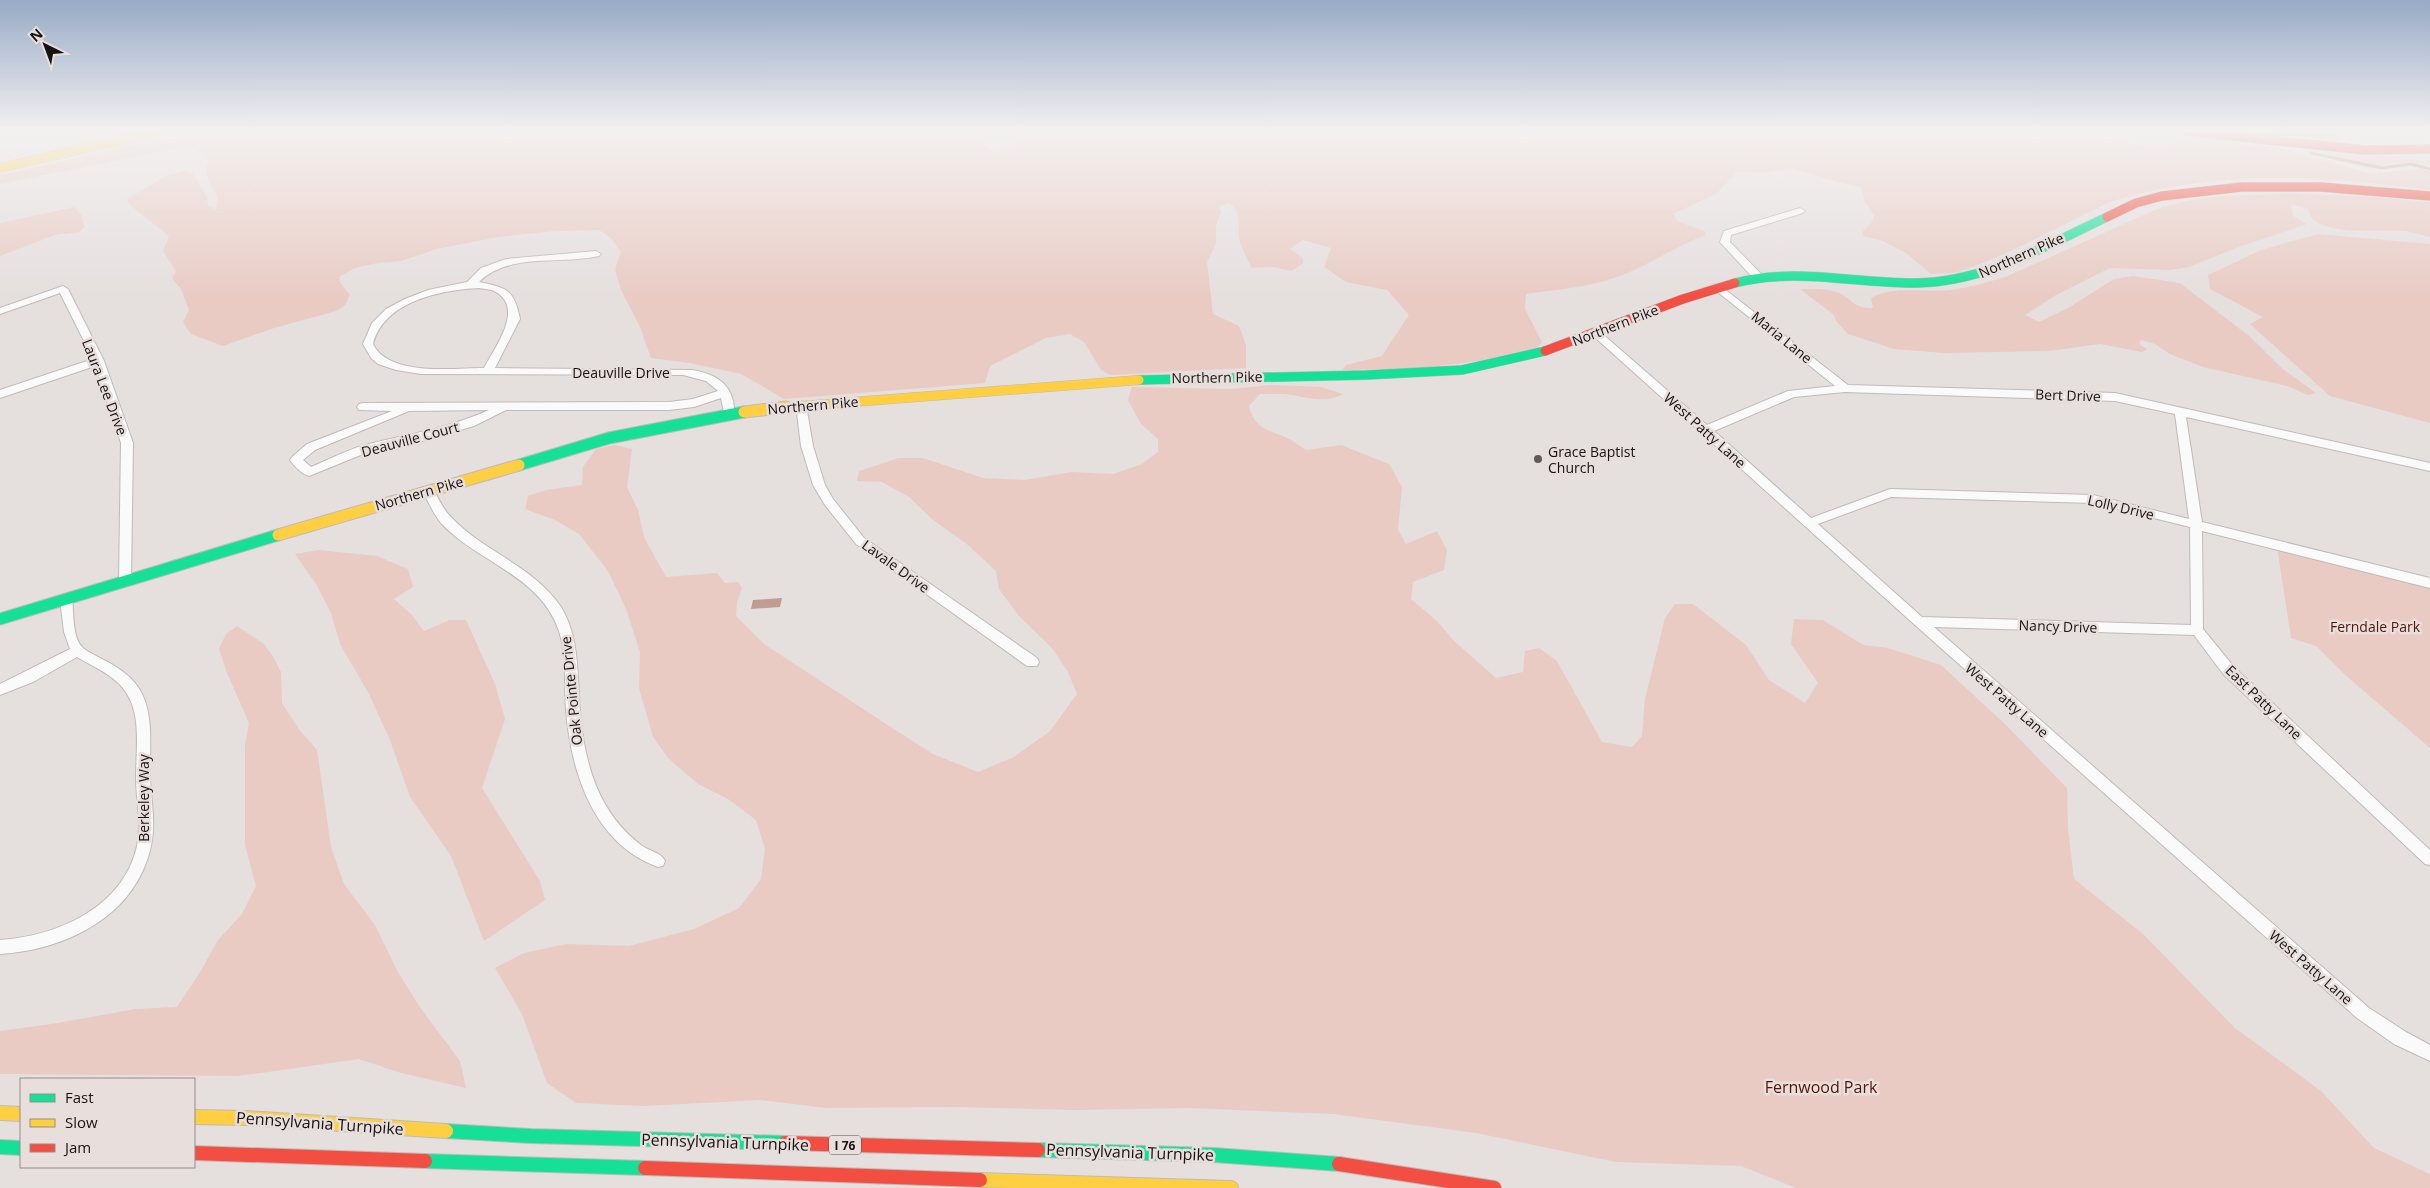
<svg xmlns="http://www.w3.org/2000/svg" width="2430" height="1188" font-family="'Open Sans',sans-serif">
  <rect width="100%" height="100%" fill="#e5dfde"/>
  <g fill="#e9cbc4">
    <path d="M197,131H983V143L988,150L1003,152L1018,142L1026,131H2003L2021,134L2027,131H2084L2150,148H2169L2180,141L2192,140L2284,149L2371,174L2421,168L2430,172V190C2327,176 2214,169 2113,201C2100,206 2088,213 2076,219C2039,237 2000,258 1961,271C1952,274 1941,273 1931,274L1906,253L1883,241L1863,236V231L1872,222L1874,215L1865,202L1861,187L1838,182L1792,168L1760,173L1738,171L1716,194L1673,214L1677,221L1704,231L1706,235C1681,244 1658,259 1634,270C1601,286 1562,289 1526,294L1525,309L1542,342L1537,348L1487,360L1414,369L1342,370L1346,365L1382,356L1409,315L1387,290L1346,282L1324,267L1331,248L1303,240L1290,249L1303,258V263L1292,271L1273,267L1252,268C1248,260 1243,251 1240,242C1235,228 1245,211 1228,203L1219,206L1221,212L1216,225V244L1207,262L1213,314L1239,326L1246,345V368L1110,375L1101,370L1084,342L1070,334L1046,338L990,366L985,383L784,399L741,374L690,363L651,358L640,327L621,290L615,269L621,252L610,237L599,230L554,231L498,237L437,249L401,261L377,263L355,268L339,277L340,282L350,295L345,305L336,311L271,329L223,346L191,334L183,322L189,310L181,289L172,278L176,271L163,251L169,236L131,206L127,199L166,176L184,171L193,174L207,197L208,206L216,210L218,197C211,186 202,174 209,160L194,147L179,148L0,184V175Z"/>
    <path d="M2325,152L2352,155L2430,157V166L2411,162L2369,168L2350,164Z"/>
    <path d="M2292,194L2361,196L2430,202V237C2421,235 2412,232 2403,231C2381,229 2312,238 2308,209L2291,204L2293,216L2307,224L2236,248L2189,267L2171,270L2110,268L2056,295L2025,315L2039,322L2068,308L2114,279L2133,276L2180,283L2249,336L2283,369L2316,393L2308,395L2287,386L2203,367L2170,354L2155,344L2141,340L2139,344L2147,349L2142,352L2100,344L2049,351L1944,353L1894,349L1848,334L1836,321L1834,315L1800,289C1812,289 1826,288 1837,292C1852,298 1853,309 1873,308L1871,298C1892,285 1927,293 1951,290C1971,287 1989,282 2008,276L2157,209L2187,201L2223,196Z"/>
    <path d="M75,207L82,216L84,227L80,232L55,235L0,256V223Z"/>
    <path d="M2318,234L2430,244V423L2330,396L2250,324L2263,317L2210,289L2208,275L2261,250Z"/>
    <path d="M1271,385L1321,387L1343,394C1324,405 1304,396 1284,394C1276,394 1268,394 1260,394L1249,406C1255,431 1270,429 1289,439C1295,442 1300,446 1306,450L1341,445L1389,464L1402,487L1398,530L1406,544L1437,531L1447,550L1444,570L1413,582L1411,599L1438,622L1454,641L1496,678L1523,672L1525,651L1539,648L1557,661L1602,742L1632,747L1642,736L1645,699L1665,618L1675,604H1693L1746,645L1769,680L1805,703L1818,683L1791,644L1794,619L1823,620L1863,645L1888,648L1941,665L2006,725L2067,788L2068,829L2074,879L2143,934L2235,1028L2321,1091L2374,1148L2430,1174V1188H1796L1741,1166L1616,1162L1476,1133L1333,1114L1189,1108L1074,1110L955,1107L827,1108L759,1100L645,1106L576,1103L547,1083L522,1014L495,968L524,953L566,944L629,946L694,929L739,908L761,879L765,849L756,820L728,799L698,784L668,758L653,737L639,688L640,652L626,609L608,571L579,534L555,520L525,509L528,496L546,490L582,485L583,467L596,449L615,445L632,449L627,487L638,510L644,537L666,577L717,573L725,583L738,582L742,588L737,602L736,616L764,644L883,722L933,754L978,772L1014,757L1050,731L1077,694L1068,672L1052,648L1019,616L999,589L996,571L968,545L932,519L909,497L882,482L857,481L859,471L899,458H923L983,478L1024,480L1072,472L1113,474L1142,464L1158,452V439L1141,424L1128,400L1132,387L1231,389Z"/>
    <path d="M2277,547L2430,583V748L2344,674L2316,646L2291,638Z"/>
    <path d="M319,550L377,556L408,569L413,587L394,599L412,615L424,631L450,620H466L495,684L505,719L482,788L540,881L545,900L484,941L451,856L410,797L390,740L368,692L340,644L331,613L316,584L295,554Z"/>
    <path d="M237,626L264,644L272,655L281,672L282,703L298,728L317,750L331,847L344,884L375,925L398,972L419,1006L460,1061L466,1088L401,1073L359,1059L239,1076L0,1074V1031L58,1023L135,1009L177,1007L199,974L218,940L242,914L256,886L245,845V745L249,723L227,673L219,649L226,634Z"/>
  </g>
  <path fill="#c09c93" d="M782,598L780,607L751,609L753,600Z"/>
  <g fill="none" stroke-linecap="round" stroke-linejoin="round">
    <path stroke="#c09c93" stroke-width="3" d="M2311,153L2382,168L2411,164L2430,169"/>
    <defs>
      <g id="street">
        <path d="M1800,208L1805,211L1803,213L1731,235L1730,242L1763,276V280H1755L1720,242L1724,231Z"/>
        <path d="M596,251L601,254L599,256C561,265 509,252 479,282C507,288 514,289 520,319L495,368L693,370C712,374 728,380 733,401C734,406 735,412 733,417H725L721,398L694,407L669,410H506L474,426L415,443L368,452L309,476C302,474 294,466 290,460L292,457L307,444L392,411L359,410L357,407L359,404L363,403L669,402L693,399L718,391L706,381L683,375L421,374L396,370L378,364L371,358L363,344L372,323L386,309L405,299L428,290L467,282L481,268L506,259ZM479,288C483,289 490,289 494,291C526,307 495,347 484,368C454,368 389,377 373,344C384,301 441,290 479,288ZM489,410C446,429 409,434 365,445C347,450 328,460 311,467L303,460L315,450L409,411Z"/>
        <path d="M1718,284L1848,385L2115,393L2430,463V471L2186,417L2202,522L2430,578V588L2202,531L2203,629L2234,667L2430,850V865L2425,864L2224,675L2194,635L1934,627L2369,1008L2406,1032L2430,1045V1061L2394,1044L2357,1018L1915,625L1590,333L1595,330L1599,331L1707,425L1788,391L1835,386L1714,289V285ZM1845,392L2115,401L2175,414L2189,519L2093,495L1890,489L1811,518L1714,431L1794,397ZM1891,497L2093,503L2190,527L2191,625L1922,617L1818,524Z"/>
        <path d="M63,286L68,289L104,361L133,443L131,580L125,585L119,580L121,443L95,366L0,398V390L93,359L60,293L0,314V308Z"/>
        <path d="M801,401L806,405L813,446L825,485L833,499L864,538L1037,658L1039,662L1037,666H1027L856,544L825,505L813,485L801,446L796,405Z"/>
        <path d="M428,486L432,487C438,497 442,508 450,516C483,552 533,565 561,607C580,638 577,676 580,711C582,737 587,764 597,788C607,811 621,830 641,845C648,851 661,852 665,861L663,866L658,867C594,844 571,773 566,710C564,684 567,656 559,631C540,575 478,563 441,523C433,513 428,501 422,490Z"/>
        <path d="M66,594L70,596L72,599C74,613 72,636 82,647C86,651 93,654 98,657C116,666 134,676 143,696C154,721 149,751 150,778C151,800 156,823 151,846C136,916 66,950 0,954V940C57,936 123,908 137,846C142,823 136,800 136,778C136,745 144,705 116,681C105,671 90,665 77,657L33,682L0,695V684L70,649L64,632L60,599L62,596Z"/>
      </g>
      <g id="fast-far2">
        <path d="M2225,131H2333"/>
        <path d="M1735,283C1795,267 1856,284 1917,283C1986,282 2047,245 2107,217"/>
        <path d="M1139,380L1367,375L1462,370L1545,351"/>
      </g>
      <g id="fast-far1">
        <path d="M519,465L609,438L744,412"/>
        <path d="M0,619L278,535"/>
      </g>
      <g id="fast">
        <path d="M446,1131L531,1136L785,1143"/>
        <path d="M0,1147L21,1148"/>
        <path d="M1038,1150L1214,1155L1339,1164"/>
        <path d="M425,1161L645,1168"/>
      </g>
      <g id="slow-far2">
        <path d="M0,168L161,131"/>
        <path d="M775,408L1139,380"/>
      </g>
      <g id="slow-far1">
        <path d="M744,412L786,407"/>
        <path d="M278,535L519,465"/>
      </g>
      <g id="slow">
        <path d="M0,1113L21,1114"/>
        <path d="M194,1117L245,1118L446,1131"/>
        <path d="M980,1180L1231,1188"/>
      </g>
      <g id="jam-far1">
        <path d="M2186,131L2364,150L2430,149"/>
        <path d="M2107,217L2136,203L2162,196L2242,187H2321L2430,196"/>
        <path d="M1545,351L1683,299L1735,283"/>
      </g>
      <g id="jam">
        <path d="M785,1143L1038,1150"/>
        <path d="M194,1153L425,1161"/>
        <path d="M1339,1164L1494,1188"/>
        <path d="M645,1168L980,1180"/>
      </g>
    </defs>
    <use href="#street" stroke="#bfbbba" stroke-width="2"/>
    <use href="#fast-far2" stroke="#bfbbba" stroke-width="10"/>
    <use href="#fast-far1" stroke="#bfbbba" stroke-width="13"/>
    <use href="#fast" stroke="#bfbbba" stroke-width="16"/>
    <use href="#slow-far2" stroke="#bfbbba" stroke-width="10"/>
    <use href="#slow-far1" stroke="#bfbbba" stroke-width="13"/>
    <use href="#slow" stroke="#bfbbba" stroke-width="16"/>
    <use href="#jam-far1" stroke="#bfbbba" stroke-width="10"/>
    <use href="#jam" stroke="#bfbbba" stroke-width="16"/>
    <use href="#street" fill="#fbfafa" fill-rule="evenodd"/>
    <use href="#fast-far2" stroke="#16e098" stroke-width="9"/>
    <use href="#fast-far1" stroke="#16e098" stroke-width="11"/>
    <use href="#fast" stroke="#16e098" stroke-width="14"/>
    <use href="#slow-far2" stroke="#ffcf43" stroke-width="9"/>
    <use href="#slow-far1" stroke="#ffcf43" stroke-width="11"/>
    <use href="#slow" stroke="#ffcf43" stroke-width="14"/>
    <use href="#jam-far1" stroke="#f24e42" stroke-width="9"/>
    <use href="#jam" stroke="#f24e42" stroke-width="14"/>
  </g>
  <linearGradient id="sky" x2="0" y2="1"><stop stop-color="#98aac6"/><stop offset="0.44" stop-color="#f3f1f0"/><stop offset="1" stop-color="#f3f1f0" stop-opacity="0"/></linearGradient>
  <rect width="2430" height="297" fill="url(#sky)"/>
  <circle fill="#5e5a59" stroke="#e8dedb" stroke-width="2" cx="1538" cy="459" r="5"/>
  <g text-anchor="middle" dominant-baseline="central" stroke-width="5" stroke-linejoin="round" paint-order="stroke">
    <rect fill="#e8dedb" stroke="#55504e" stroke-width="1" x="829" y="1135.5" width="32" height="19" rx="4"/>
    <g font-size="12" font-weight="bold" fill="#161312">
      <text x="845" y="1145">I 76</text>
    </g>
    <g font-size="14" fill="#161312" stroke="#e8dedb">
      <text transform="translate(2021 255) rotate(-24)">Northern Pike</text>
      <text transform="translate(1615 325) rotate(-21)">Northern Pike</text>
      <text transform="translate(1782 337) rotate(39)">Maria Lane</text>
      <text x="621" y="372">Deauville Drive</text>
      <text transform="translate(1217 377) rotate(-1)">Northern Pike</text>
      <text transform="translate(105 387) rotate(69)">Laura Lee Drive</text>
      <text transform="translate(2068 395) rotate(2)">Bert Drive</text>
      <text transform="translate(813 405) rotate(-5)">Northern Pike</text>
      <text transform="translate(1705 430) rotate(42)">West Patty Lane</text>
      <text transform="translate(410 439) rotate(-15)">Deauville Court</text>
      <text transform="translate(419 493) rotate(-16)">Northern Pike</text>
      <text transform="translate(2121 507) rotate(13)">Lolly Drive</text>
      <text transform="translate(896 566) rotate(36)">Lavale Drive</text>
      <text transform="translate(2058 626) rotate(2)">Nancy Drive</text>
      <text transform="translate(571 691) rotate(-96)">Oak Pointe Drive</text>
      <text transform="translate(2007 700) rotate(41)">West Patty Lane</text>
      <text transform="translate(2264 702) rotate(44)">East Patty Lane</text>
      <text transform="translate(143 798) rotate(-90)">Berkeley Way</text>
      <text transform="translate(2311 967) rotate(41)">West Patty Lane</text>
    </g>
    <g font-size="14" fill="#161312" stroke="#e8dedb" text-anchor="start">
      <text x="1548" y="451">Grace Baptist<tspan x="1548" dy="16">Church</tspan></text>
    </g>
    <g font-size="14" fill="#531507" stroke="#e8dedb">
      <text x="2375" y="626">Ferndale Park</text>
    </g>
    <g font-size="16" fill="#531507" stroke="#e8dedb">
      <text x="1821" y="1087">Fernwood Park</text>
    </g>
    <g font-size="16" fill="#161312" stroke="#e8dedb">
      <text transform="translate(320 1123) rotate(4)">Pennsylvania Turnpike</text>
      <text transform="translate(725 1142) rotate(2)">Pennsylvania Turnpike</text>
      <text transform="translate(1130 1152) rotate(2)">Pennsylvania Turnpike</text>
    </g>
  </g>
  <rect x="20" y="1078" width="175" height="90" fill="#e8dedb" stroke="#948d8b"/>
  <rect x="30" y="1094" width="25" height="8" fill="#16e098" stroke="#948d8b"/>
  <text x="65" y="1103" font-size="15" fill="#161312">Fast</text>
  <rect x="30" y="1119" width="25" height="8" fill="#ffcf43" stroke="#948d8b"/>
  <text x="65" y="1128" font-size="15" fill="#161312">Slow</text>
  <rect x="30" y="1144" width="25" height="8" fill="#f24e42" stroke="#948d8b"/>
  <text x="65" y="1153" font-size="15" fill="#161312">Jam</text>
  <g transform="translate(45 45) rotate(318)" stroke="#e8dedb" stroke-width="4" paint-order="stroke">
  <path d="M0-4L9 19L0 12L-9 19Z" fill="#161312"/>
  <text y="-8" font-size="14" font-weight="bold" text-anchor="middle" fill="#161312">N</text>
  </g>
</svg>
